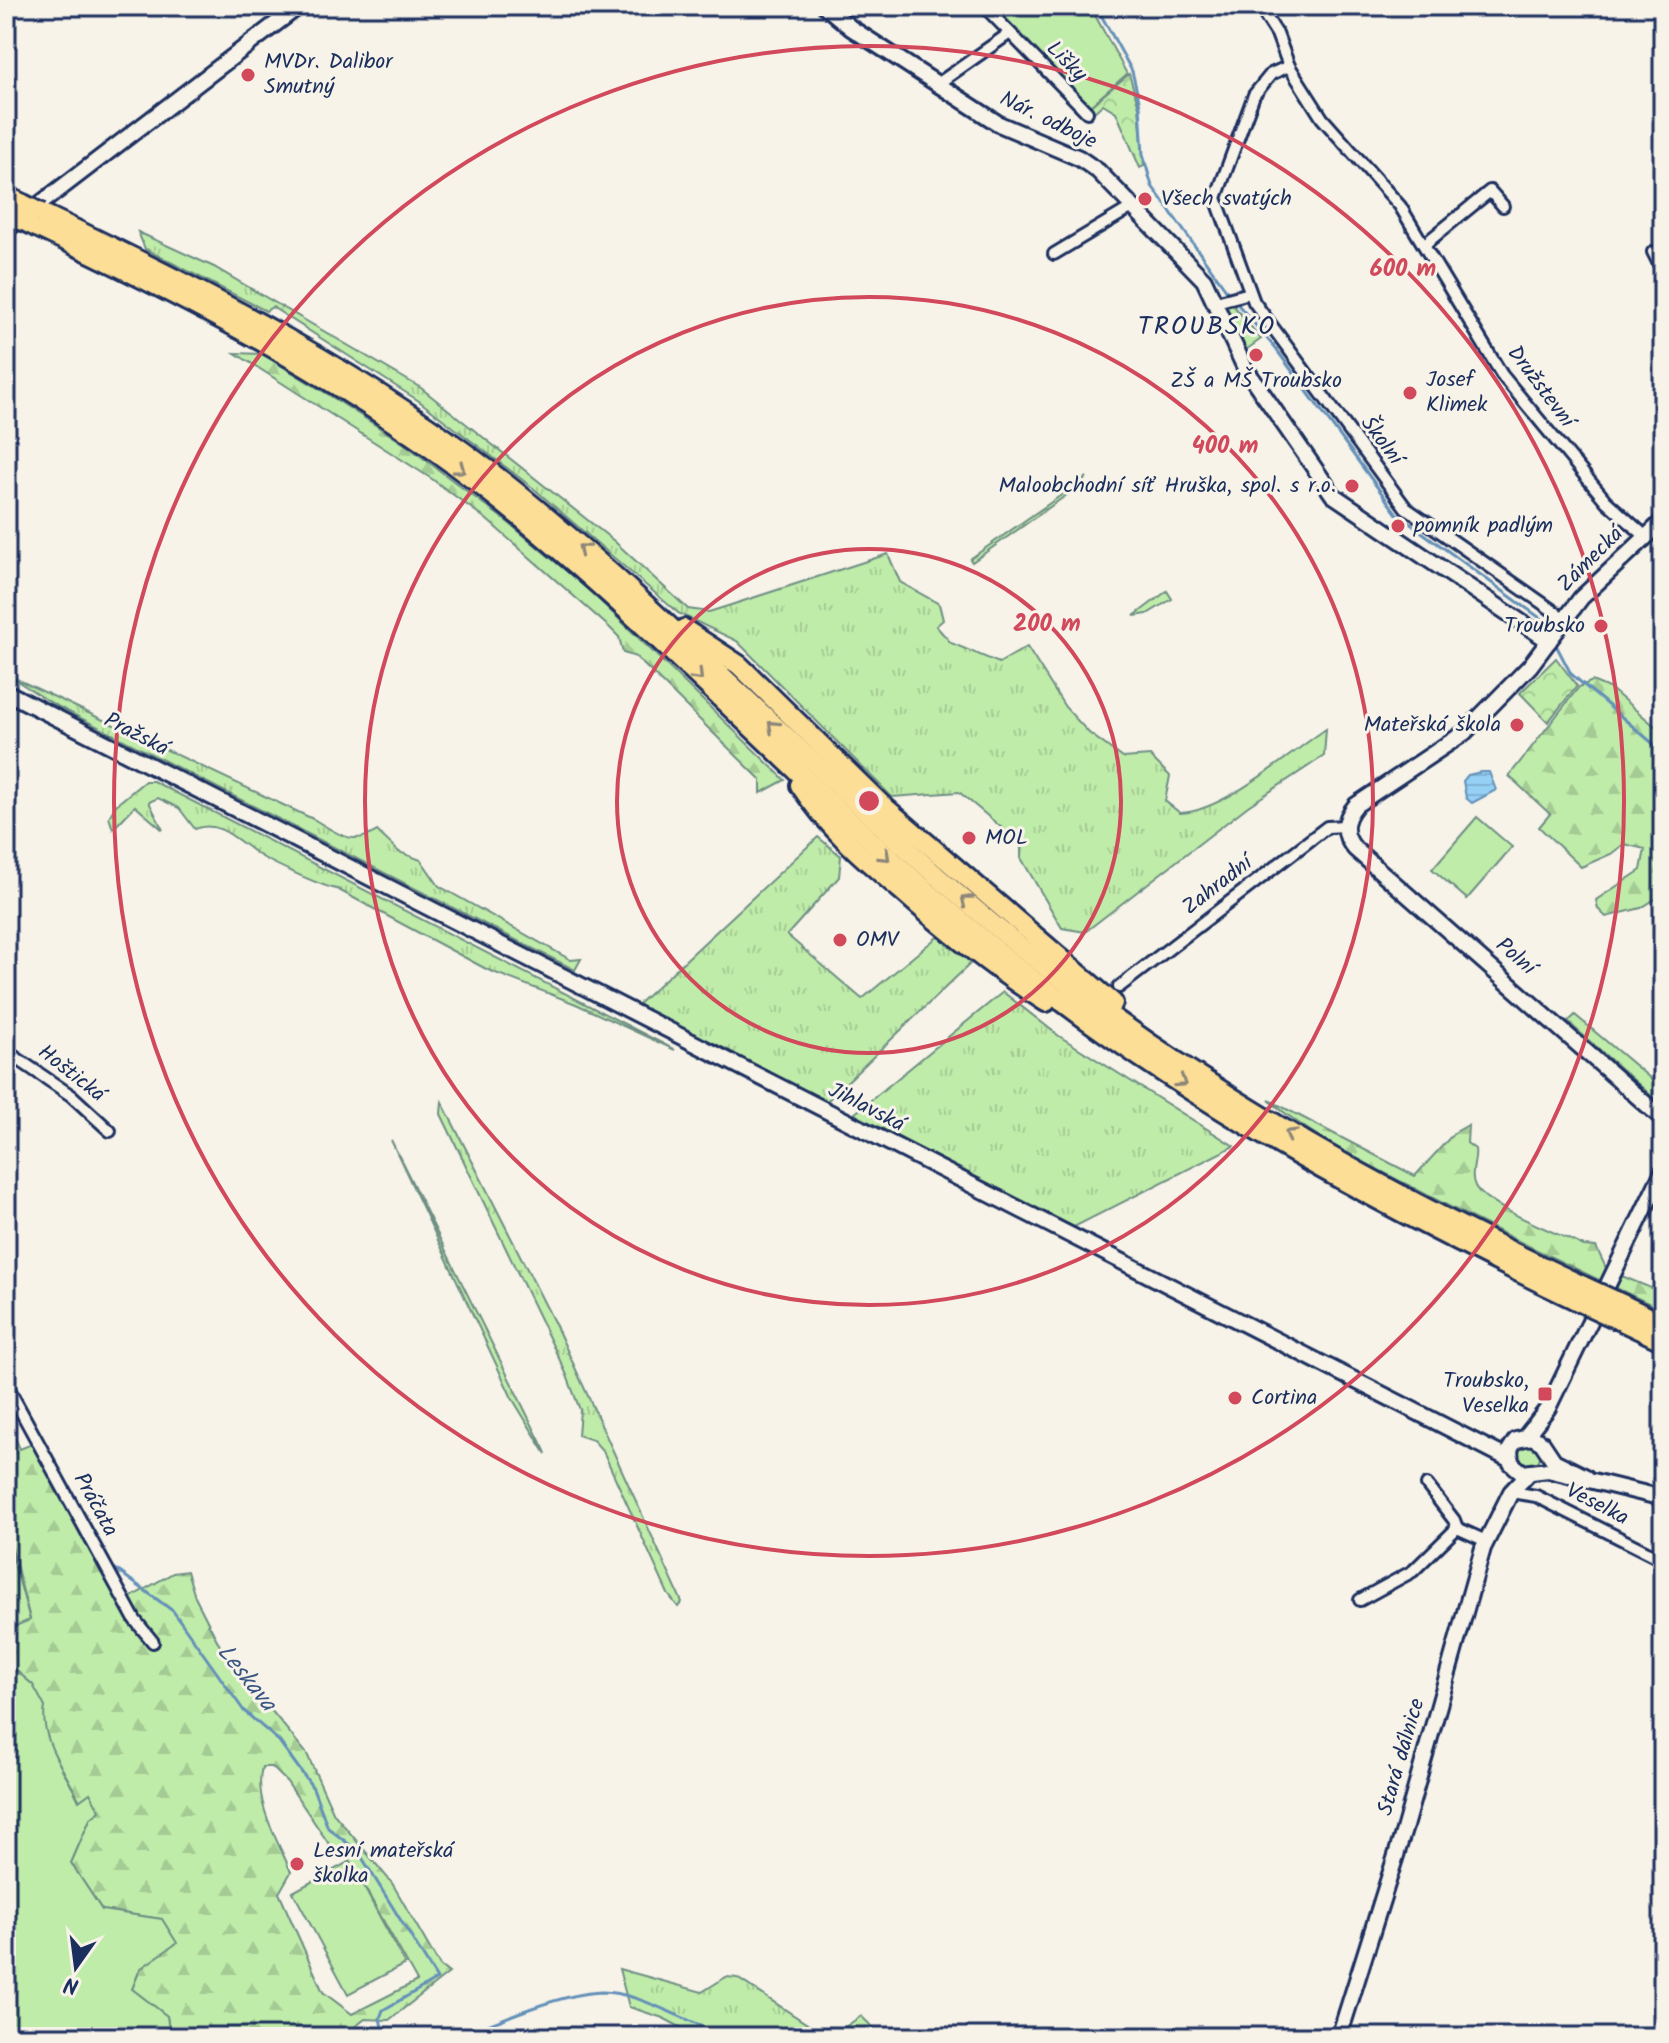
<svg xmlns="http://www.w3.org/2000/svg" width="1669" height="2043" font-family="Kalam,sans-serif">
  <defs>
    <pattern id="grass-tufts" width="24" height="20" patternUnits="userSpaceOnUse" patternTransform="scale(2)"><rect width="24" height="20" fill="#c0eca9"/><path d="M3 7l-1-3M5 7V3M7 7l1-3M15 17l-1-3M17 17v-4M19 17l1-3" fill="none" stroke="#a4cb94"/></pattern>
    <pattern id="forest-firs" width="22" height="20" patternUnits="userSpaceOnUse" patternTransform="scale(2)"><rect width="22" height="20" fill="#c0eca9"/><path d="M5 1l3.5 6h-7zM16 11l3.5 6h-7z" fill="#a4cb94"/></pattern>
    <pattern id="park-crowns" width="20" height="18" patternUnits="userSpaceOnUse" patternTransform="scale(2)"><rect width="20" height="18" fill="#c0eca9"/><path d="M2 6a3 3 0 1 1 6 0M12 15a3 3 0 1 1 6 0" fill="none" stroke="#a4cb94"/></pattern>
    <pattern id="water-rules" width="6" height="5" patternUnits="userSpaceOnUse" patternTransform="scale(2)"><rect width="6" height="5" fill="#95d0f5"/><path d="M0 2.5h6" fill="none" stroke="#80b3d4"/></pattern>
  </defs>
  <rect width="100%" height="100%" fill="#f7f3e8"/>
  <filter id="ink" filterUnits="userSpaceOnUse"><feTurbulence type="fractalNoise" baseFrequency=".0125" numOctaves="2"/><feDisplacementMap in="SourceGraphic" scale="16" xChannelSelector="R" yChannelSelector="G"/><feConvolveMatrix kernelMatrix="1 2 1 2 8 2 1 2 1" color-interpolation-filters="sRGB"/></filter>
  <g filter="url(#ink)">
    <g fill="url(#grass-tufts)" stroke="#6e8e84" stroke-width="2">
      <path d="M138,232L214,267L421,388L614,541L688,609L709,612L731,605L888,554L900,582L939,604L943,620L936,626L951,643L999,663L1027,647L1065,707L1089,733L1123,758L1150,756L1170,776L1165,801L1180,813C1223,812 1290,753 1326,729L1324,756L1248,806L1085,932L1062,928L1021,858V844L959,792L892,797L737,641L678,613L533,488L419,401L272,307L266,311L145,249Z"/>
      <path d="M1167,591L1172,599L1147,614L1134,616Z"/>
      <path d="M6,674L315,820C337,833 352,847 377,831L399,852L421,860L439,886L571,960L581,959L575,970L55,705Z"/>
      <path d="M145,781H153L675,1050L576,1004L488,970L337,889C323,887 274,864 262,857C241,845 221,818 195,829L179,808L158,798L149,802L163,830L135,806L113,829L109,817L116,805Z"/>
      <path d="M818,837L841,856L839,877L787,935L862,999L942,933L972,962L827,1101L635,1007Z"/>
      <path d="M1003,992L1059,1036L1234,1146L1072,1228L854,1114Z"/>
      <path d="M442,1102L556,1326L682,1602L678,1607L668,1594L603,1451L593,1440L578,1435L580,1410L566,1373L441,1114Z"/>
      <path d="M391,1140L545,1451L546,1454L512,1398Z"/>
      <circle cx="1528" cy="1455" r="12"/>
      <path d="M619,1969L702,1992L726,1977L737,1978L818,2031L835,2034L861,2016L883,2037H699L663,2018L629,2007Z"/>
    </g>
    <g fill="url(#forest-firs)" stroke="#6e8e84" stroke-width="2" fill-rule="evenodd">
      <path d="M235,353L262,354L329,395L406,445L510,524L589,590L785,780L761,793V780L636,657L623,653L619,637L609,627L486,519L432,479Z"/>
      <path d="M1087,477L1078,487L972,562L970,559Z"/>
      <path d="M1592,681L1611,689L1663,733V894L1641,908L1606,917L1598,909L1596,900L1641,870L1645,849L1624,844L1611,854L1581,867L1539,827L1550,814L1509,776L1579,687Z"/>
      <path d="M1575,1015L1663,1089V1106L1568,1022Z"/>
      <path d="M1269,1100L1415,1176L1454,1133L1468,1125L1467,1143L1475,1149C1477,1161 1469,1174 1475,1186C1486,1207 1560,1234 1584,1246L1596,1247L1607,1270L1663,1293V1310C1578,1270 1493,1230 1410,1186C1361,1161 1310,1136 1269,1100Z"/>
      <path d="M6,1418L20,1449L32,1444L119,1604L173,1573L187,1571L195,1597L222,1650L307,1754L334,1814L392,1883L440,1966L449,1973L389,2020L365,2019L351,2030L352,2037H170L167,2016L132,1989L161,1919L102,1910L71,1863L90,1819L48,1743L33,1685L6,1662V1630L30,1619L6,1525ZM262,1767H272L287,1782L331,1847L350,1861L417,1981L352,2014L323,1992L279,1893L291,1872C278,1841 253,1801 262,1767Z"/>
    </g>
    <g fill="url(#park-crowns)" stroke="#6e8e84" stroke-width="2">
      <path d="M1129,74L1139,107L1144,166L1140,168L1116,112L1103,104L1091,115L1089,107Z"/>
      <path d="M1556,658L1577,686L1548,722L1520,693Z"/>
    </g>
    <g fill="#c0eca9" stroke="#6e8e84" stroke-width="2">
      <path d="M992,6H1090L1127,74L1090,106Z"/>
      <path d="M1227,306H1234L1261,339L1243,352Z"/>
      <path d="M1477,817L1512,847L1467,899L1432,869Z"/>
      <path d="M6,1534L30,1620L6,1630Z"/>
      <path d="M6,1662L33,1685L45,1707C39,1738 66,1773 79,1801L90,1793L100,1811L90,1819L71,1863L102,1910L162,1919L177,1943L140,1969L132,1989L167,2016L170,2037H6Z"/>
      <path d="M350,1861L405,1964L348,1994L293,1892Z"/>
    </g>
    <path fill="url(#water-rules)" stroke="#6490b9" stroke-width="2" d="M1481,772H1489L1496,790L1472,803L1466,798L1463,781L1468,775Z"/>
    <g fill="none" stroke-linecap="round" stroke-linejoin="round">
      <g stroke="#6490b9" stroke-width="3">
        <path d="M1096,6L1132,71L1140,105L1143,155L1152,186L1229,294"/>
        <path d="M1234,300L1276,349L1397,514L1547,623L1551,632"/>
        <path d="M1555,643L1571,674L1663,752"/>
        <path d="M6,1367L34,1425"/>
        <path d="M110,1565L173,1611L244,1711L279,1741L313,1788L328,1828L358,1851L437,1979L383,2010L380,2018L384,2037"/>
        <path d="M462,2037C497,2020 563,1993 602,1992C634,1992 671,2014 700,2025"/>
      </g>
      <defs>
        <g id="street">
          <path d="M984,6L1087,112"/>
          <path d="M1259,6L1277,34L1289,66L1322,118L1400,206L1502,375L1606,501L1645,536"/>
          <path d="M1289,66L1271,74L1254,95L1216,198L1254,302L1406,508L1565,619"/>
          <path d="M936,85L1010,33"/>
          <path d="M1425,244L1490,191L1503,206"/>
          <path d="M1653,252L1663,272"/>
          <path d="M1054,254L1134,206"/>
          <path d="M1216,302L1250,293"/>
          <path d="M1119,987L1327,827L1345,826"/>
          <path d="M6,1051L72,1096L110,1131"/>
          <path d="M6,1384L135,1620L153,1642"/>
          <path d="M1427,1485L1454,1520L1457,1528L1486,1541"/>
          <path d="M1511,1492L1536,1496L1663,1560"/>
          <path d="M1360,1600L1413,1571L1457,1528"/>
        </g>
        <g id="secondary">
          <path d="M825,6L851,28L999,124L1079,158L1098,171L1204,280L1245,368L1333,495L1549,641"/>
          <path d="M6,230L299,6"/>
          <path d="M1663,521L1581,598L1530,666L1464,733L1356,805C1343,820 1342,835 1355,849L1663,1119"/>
          <path d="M6,692L1509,1459"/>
          <path d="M1526,1436L1548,1408L1663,1171"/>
          <path d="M1586,1477L1554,1461L1542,1443L1532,1437L1516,1440L1510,1449L1511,1463L1523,1473L1548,1470L1663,1498"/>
          <path d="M1339,2037L1404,1830L1483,1548L1511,1492L1529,1473"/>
        </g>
        <g id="highway">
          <path d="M6,196L23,204"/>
          <path d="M41,213C207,292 371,375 515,491C702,643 862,824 1052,972C1215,1099 1396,1198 1583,1286"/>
          <path d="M28,223C196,302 358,385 503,503C689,653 846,834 1035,981C1201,1110 1388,1209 1576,1300"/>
          <path d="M684,629L739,665L880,803L1113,1003"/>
          <path d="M800,785C827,827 863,858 901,890C947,931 994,969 1046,1002"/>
          <path d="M1624,1305L1663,1324"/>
          <path d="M1617,1319L1663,1341"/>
        </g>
      </defs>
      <use href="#street" stroke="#1b2f5e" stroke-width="16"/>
      <use href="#secondary" stroke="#1b2f5e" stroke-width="20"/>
      <use href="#highway" stroke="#1b2f5e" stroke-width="24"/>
      <use href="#street" stroke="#f7f3e8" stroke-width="10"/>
      <use href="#secondary" stroke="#f7f3e8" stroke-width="14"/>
      <use href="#highway" stroke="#fdde96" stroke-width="18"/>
      <defs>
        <g id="highway-bridge">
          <path d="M23,204L41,213"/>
          <path d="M9,215L28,223"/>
          <path d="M1583,1286L1624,1305"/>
          <path d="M1576,1300L1617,1319"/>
        </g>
      </defs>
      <use href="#highway-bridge" stroke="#1b2f5e" stroke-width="24" stroke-linecap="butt"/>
      <use href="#highway-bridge" stroke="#fdde96" stroke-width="18"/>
    </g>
    <defs><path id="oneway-chevron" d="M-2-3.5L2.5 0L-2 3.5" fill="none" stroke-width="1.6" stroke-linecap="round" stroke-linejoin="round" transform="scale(2)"/></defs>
    <g stroke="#8c867a">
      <use href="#oneway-chevron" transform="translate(460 469) rotate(37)"/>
      <use href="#oneway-chevron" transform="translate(583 549) rotate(-140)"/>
      <use href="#oneway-chevron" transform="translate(698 676) rotate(45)"/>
      <use href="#oneway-chevron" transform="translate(773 726) rotate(-137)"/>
      <use href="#oneway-chevron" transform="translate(885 856) rotate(43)"/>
      <use href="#oneway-chevron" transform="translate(966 900) rotate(-140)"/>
      <use href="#oneway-chevron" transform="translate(1181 1082) rotate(33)"/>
      <use href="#oneway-chevron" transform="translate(1290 1134) rotate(-148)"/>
    </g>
  </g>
  <g fill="none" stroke="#d1495b" stroke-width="4">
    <circle cx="869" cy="801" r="252"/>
    <circle cx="869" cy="801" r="504"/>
    <circle cx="869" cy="801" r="755"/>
  </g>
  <g fill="#d1495b" stroke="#f7f3e8" stroke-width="3">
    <circle cx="248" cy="75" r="8"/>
    <circle cx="1145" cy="199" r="8"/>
    <circle cx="1256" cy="355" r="8"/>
    <circle cx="1410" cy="393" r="8"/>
    <circle cx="1352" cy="486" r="8"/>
    <circle cx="1398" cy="526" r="8"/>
    <circle cx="1601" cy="626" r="8"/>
    <circle cx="1517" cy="725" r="8"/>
    <circle cx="969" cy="838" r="8"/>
    <circle cx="840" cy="940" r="8"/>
    <rect x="1537" y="1386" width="16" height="16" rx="4"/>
    <circle cx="1235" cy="1398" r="8"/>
    <circle cx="297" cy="1864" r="8"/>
  </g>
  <g text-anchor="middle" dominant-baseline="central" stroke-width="6" stroke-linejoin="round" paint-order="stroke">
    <g font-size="22" fill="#1b2f5e" stroke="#f7f3e8" text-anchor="start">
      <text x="264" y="62">MVDr. Dalibor<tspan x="264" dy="25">Smutný</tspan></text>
      <text x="1161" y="199">Všech svatých</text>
      <text x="1426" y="380">Josef<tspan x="1426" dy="25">Klimek</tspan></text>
      <text x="1256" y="381" text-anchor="middle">ZŠ a MŠ Troubsko</text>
      <text x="1336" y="486" text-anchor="end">Maloobchodní síť Hruška, spol. s r.o.</text>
      <text x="1414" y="526">pomník padlým</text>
      <text x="1585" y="626" text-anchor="end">Troubsko</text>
      <text x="1501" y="725" text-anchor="end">Mateřská škola</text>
      <text x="985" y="838">MOL</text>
      <text x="856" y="940">OMV</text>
      <text x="1529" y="1381" text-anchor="end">Troubsko,<tspan x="1529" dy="25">Veselka</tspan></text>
      <text x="1251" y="1398">Cortina</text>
      <text x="313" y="1851">Lesní mateřská<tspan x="313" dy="25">školka</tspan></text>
    </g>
    <g font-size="22" fill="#1b2f5e" stroke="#f7f3e8">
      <text transform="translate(1066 62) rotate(45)">Lišky</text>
      <text transform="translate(1048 121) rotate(26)">Nár. odboje</text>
      <text transform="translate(1540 387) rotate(53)">Družstevní</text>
      <text transform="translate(1381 441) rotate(53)">Školní</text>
      <text transform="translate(1591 560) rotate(-45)">Zámecká</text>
      <text transform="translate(136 735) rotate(27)">Pražská</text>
      <text transform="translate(1218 886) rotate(-38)">Zahradní</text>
      <text transform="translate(1515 957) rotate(41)">Polní</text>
      <text transform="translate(71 1074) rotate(38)">Hoštická</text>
      <text transform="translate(866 1108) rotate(27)">Jihlavská</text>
      <text transform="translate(95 1505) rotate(61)">Práčata</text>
      <text transform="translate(1597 1505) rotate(27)">Veselka</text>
      <text transform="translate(1402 1757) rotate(-74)">Stará dálnice</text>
    </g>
    <g font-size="24" font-style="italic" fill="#3a5784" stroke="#f7f3e8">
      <text transform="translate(246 1678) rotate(51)">Leskava</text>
    </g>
    <g font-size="26" letter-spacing="2" fill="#1b2f5e" stroke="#f7f3e8">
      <text x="1207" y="327">TROUBSKO</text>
    </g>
  </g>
  <circle cx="869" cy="801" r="12" fill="#d1495b" stroke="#f7f3e8" stroke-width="4"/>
  <g font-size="24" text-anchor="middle" font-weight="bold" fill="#d1495b" stroke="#f7f3e8" stroke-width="6" stroke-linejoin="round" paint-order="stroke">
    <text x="1403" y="276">600 m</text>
    <text x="1225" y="453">400 m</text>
    <text x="1047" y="631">200 m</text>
  </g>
  <rect width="1669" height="2043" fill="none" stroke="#f7f3e8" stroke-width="32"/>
  <rect x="16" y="16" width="1637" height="2011" fill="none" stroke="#1b2f5e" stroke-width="3" filter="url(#ink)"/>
  <g transform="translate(76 1967) rotate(194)" stroke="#f7f3e8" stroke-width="6" paint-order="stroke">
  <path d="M0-6L14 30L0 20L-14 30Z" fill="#1b2f5e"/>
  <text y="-12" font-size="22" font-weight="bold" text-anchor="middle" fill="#1b2f5e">N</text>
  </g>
</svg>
